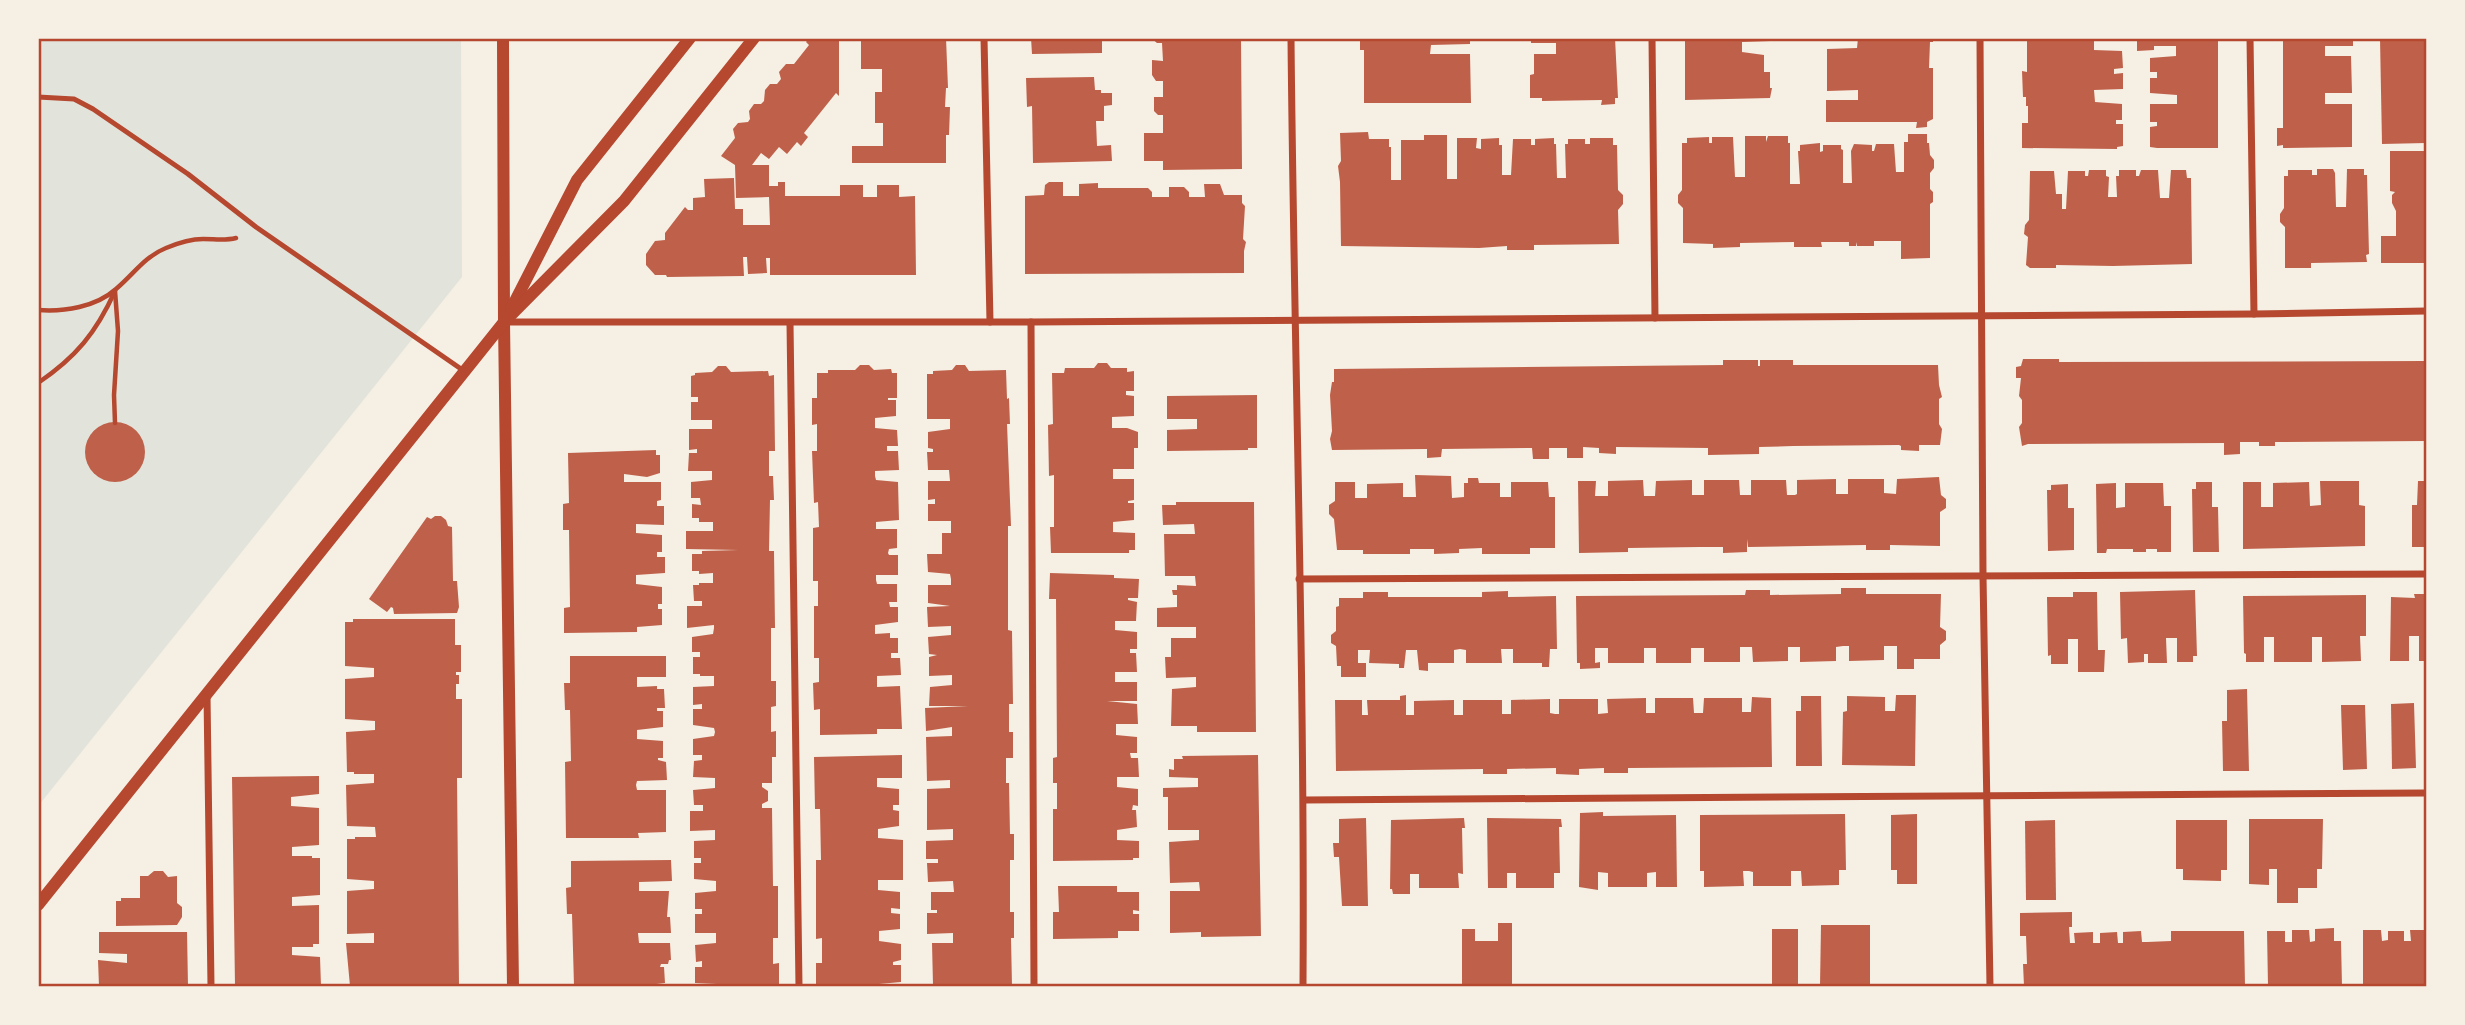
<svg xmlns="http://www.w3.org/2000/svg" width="2465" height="1025" font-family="'Alegreya Sans',sans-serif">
  <rect width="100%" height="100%" fill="#f6efe4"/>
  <path fill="#e2e4dc" d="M39,39H461L462,277L39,805Z"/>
  <g fill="#bf614a">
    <path d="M809,38H839V96L836,93L804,133L808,137L801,146L797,142L787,154L779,147L769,159L761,153L752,165H769V186H778V182H785V196H840V185H863V197H877V185H899V197L915,196L916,275H770V258H766L767,273L748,274L747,257H743L744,276L667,277L666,275H655L646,265V254L655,241L665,240V233L685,207L688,210H693V198L705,197L704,179L734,178L735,209H743V225H770L769,197L736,198L735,165L721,156L735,138L733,129L738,123L748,122L750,119L749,111L754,104H761L764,101L765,90L770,84H777L781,79L779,72L786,64H794L809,45L806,42Z"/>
    <path d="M861,38H946L948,88H946L945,107H950L949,135H946V163H852V146H883V123H875V92H882V69H861Z"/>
    <path d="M1031,38H1102V53L1032,54Z"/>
    <path d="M1151,38H1241L1242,169L1163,170V161H1144V133H1163V115H1158L1154,111V97H1163V81H1156L1152,75V60L1163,61L1162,43H1157Z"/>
    <path d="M1360,38H1470V44L1431,45L1430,54H1470L1471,103H1364V50H1360Z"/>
    <path d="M1531,38H1615L1618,98H1615V104L1601,105L1602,100L1542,101V98H1530V75L1534,74V54H1556V43H1531Z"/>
    <path d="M1685,38H1770V41L1742,42V52L1764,55V72H1770V88H1772L1770,98L1685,100Z"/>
    <path d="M1858,38H1933V42H1930L1929,68H1933V119L1927,122V127L1916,128L1917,122H1826V100H1858V90L1827,91V49L1857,48Z"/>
    <path d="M2027,38H2094V50L2122,51L2123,68L2114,69V74L2123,73V89L2094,90L2095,102L2122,104V120H2116V124H2123V146L2117,147V149L2022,148V123H2028V106H2026V97H2023L2022,71L2027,72Z"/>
    <path d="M2137,38H2218V148H2157L2150,147V127L2157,126V122H2150V104H2177V95L2150,93V78H2157V72H2150V58L2176,56V46H2154V50L2137,51Z"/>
    <path d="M2283,38H2353V46H2325V56H2351L2352,93H2325V104H2352V147L2283,148V145L2277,146V128H2283Z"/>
    <path d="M2380,38H2426V143L2382,144Z"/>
    <path d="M1094,77L1095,90H1101V93H1112V105L1104,106V121H1096L1097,146L1111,145L1112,161L1033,163L1032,106L1027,107L1026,78Z"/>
    <path d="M1368,132L1369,139H1389V147H1391V180H1401V140H1424V135H1447V179H1457V138H1477L1476,148L1481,149V139L1499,138V145H1502V175H1511L1513,139H1531V145H1535V139L1554,138V144H1556L1557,178H1566L1565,144H1568V139H1585V144H1590V138H1613V145H1617L1618,190L1623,195V204L1618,210L1619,244L1534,245V250H1507V246L1479,248L1341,246L1340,182L1338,166L1341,161L1340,133Z"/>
    <path d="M1908,134H1927V143H1929L1930,155L1934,160V168L1930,173V189L1933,192V202L1930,204V258L1901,259V241H1874V246H1857V242L1856,246H1849V242H1821L1822,247H1794V242L1740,243V247L1713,248V244L1683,243V208L1678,203V195L1682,190V143H1687V138L1709,137V143H1712V137H1733L1735,177H1745V136H1766V142L1768,136H1788V143H1790V184H1800L1798,151H1800V145L1820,143V152L1823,151V145H1841V149L1843,150V183H1852L1851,151L1854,144L1872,145V151H1874L1876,144H1894L1896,172H1904V142H1908Z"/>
    <path d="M2390,151H2426V263H2381V236H2396V211L2392,203V195L2395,192L2390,191Z"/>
    <path d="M2317,169H2333L2335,173L2336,207H2346L2347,169H2364V175H2367L2369,254L2366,255L2367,262L2311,263V268H2285V227L2280,222V214L2284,208V176H2288V170H2312V175H2317Z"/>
    <path d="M2089,170H2106V176L2109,177L2108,197H2117L2116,176H2119V170H2136V176H2139L2141,170H2158L2160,198H2169L2171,170H2186L2187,178H2191L2192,264L2113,266L2056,265V268H2030L2026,265L2028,237L2024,234L2025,225L2029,220L2030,171H2054L2056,194H2062V209H2066L2068,171H2085V176H2088Z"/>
    <path d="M1049,182H1063V196H1079V184L1098,183V188H1148L1152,192V197H1169V187H1184L1189,192V197H1205L1204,184H1220L1224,195H1242V203L1245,206L1243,239L1246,242L1244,251V273L1025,274V196L1044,195L1045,185Z"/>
    <path d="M2023,359H2059V362L2426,361V441L2275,442V446H2259V442H2240V454L2224,455V443L2028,444L2022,446L2019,427L2022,423V400L2019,396L2021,378H2016V367L2021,366Z"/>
    <path d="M1723,360H1758V366H1760V360H1793V365H1938L1939,385L1942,397L1939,399V424L1942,429L1940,445H1919V451L1901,450V446L1899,445L1793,446L1759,447V454L1708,455V448L1616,447V454L1599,453V448L1583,447V458H1567V448H1549V459H1533L1532,448L1442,449L1441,457L1427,458V449L1332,450L1330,439L1332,431L1330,395L1332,382H1334V369L1723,365Z"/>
    <path d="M1098,363H1107L1111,368H1127V372L1134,371V391H1126V395L1134,396V416L1112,417V428H1127L1138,432V448H1134V469H1113V479H1134V500L1128,501V503H1134V520L1113,522V532L1135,533V550H1129V553H1051L1050,527H1054V475L1049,476L1048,425L1053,424L1052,373H1064L1065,368H1094Z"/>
    <path d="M860,365H869L874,370L891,369L892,373H897V398H888V400H896V416L875,418V428L897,430L898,446H887V451H898L899,470L875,471V476L876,480L898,482L899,520L876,522V529H897V548L889,549L888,553L889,555H898V575H876V580L877,584H897V602H889L890,607H898V622L875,625V634L890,633V638H898V653H891V658H900L901,675L877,676V687L900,686L902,729H877V734L820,735V709L814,710L813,683L819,682V658H814V606H818V581H813V528L819,527L818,502L814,503L812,451H817V424L812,425V398H817V373H828V370H855Z"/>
    <path d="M956,365H965L969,371L1006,370L1007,399L1009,398L1010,424H1007L1011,526H1008V630L1012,631L1013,704H1009V732H1013V758H1006V783H1009L1010,834H1014V860H1010V912H1014V938H1011L1012,986L933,985L932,943H953V933L927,934V913H937V910H931V892H954L953,881L928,882L927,863H938V859H926V841L953,840V829L927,830V789L950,788V780L927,781L926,737L952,736V727L926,731L925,708L968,706H929L930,687L952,685V675L929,676V657L937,655L929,654L928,637L951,635V626L928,627L927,607L950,606L928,603V585H951V579L950,574L928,572L927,554H942V533H951V521H928V504H935V499L928,500V481H950L949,470H928L927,452H933V449L928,448V432L950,429V419H927V374H933V371L952,370Z"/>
    <path d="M718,366H726L731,372L768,371L769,376L774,375L775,451H769V476H773L774,500H770L769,551H774L775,628H771V681H776V706L771,707V732L776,731V757H772V783H762V787L768,791V801L762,804V808H772L773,886H778V938H773V964L779,963V986H717V984L695,983V967H702V961L696,962L695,945L716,943V933H695V914H702V909H695V893L716,891V881L694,879V863H701V858H694V841L715,840V830L690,831V811H703V805H694L693,790L715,788V778L693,777L694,761L702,760V755H693V739L714,736L715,732L714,728L693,725V709H702V704L693,705V687L714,686V676H700V674H693V657H700V652H692V637L713,634L714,628V625L687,628V606H702V601H694L693,585H699V583H713V573L699,574V571H692V554H702V551L738,550L686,549V531H713V522H699V518H692V504L701,505L700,498H691V482L712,480V471H688L689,453H697V449L689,450V429H712V420H691V402H698V397H691V376L695,375V373L712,372Z"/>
    <path d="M1257,395V448H1248V450L1167,451V430L1197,429V419H1167V396Z"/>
    <circle cx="115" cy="452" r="30"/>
    <path d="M656,450V455H660V473L647,477L624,474V482H661V500L657,501V506H664V525L636,524V533L662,535V552H657V557H665V573L636,575V584L662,587V604H658V609H662V625L637,627V632L564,633V608L570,607L569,530H563V504L569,503L568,453Z"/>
    <path d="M1415,475L1451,476L1452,498L1464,497V483H1468V478H1478L1479,483H1500V497H1511V482H1548L1549,497H1555V548H1530V554H1482V548L1459,549V553L1434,554V549H1410V554H1363V550H1337L1334,519L1329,514V505L1335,501V482H1355V498H1367V484L1403,483V497H1416Z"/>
    <path d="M1939,477L1941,495L1946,499V508L1940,512V546L1890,545V550H1866V545L1748,547L1747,539V552L1723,553V547H1699L1628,548V552L1579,553L1578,481H1596L1595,496H1608V481L1643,480L1644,496H1655L1656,481L1692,480V495H1704V480H1739L1740,495H1751V480H1786L1787,495H1795L1797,494V480L1836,479V494H1848V479H1884V493L1896,494L1897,479Z"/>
    <path d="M2320,481H2359V505L2365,506V546L2243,549V482H2261V507H2273V483L2309,482L2310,506L2321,505Z"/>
    <path d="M2418,481H2426V547H2412V505H2417Z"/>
    <path d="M2196,482H2212V507H2218L2219,552H2193L2192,489H2196Z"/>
    <path d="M2116,483V508L2125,507V483H2163L2164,506H2171V552H2157V549H2146V552H2133V549H2107L2106,553H2097L2096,484Z"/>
    <path d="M2068,484V508H2074V550L2048,551L2047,490H2051V485Z"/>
    <path d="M1176,502H1254L1256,732H1197V726H1171L1172,689L1196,687V677L1166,678L1165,657H1171V638H1196V627H1157V608L1177,607V595H1173L1172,590H1177V585L1196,586L1195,576H1165L1164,534H1195L1194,524L1163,525L1162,505H1176Z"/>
    <path d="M435,516H441L446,520L448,526L452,527L453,581H457L459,607L457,613L394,614L393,608L391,607L387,612L369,599L427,517L431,519Z"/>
    <path d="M1050,573L1114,575V578L1139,579L1138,598H1128V600L1137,602L1136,621H1115V630L1137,632V649H1130V653H1136L1137,672H1115V682H1137V701H1107L1137,704L1138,724H1116V735L1137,737V753H1130L1131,758H1138L1139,777H1117V787L1138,789V806L1133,805L1132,810H1136L1137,827L1117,830V840L1139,841V858H1133V860L1053,861V809H1057V783H1053V758L1057,757L1056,599H1049Z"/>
    <path d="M1841,588H1866V594H1941L1940,627L1946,631V640L1940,645V659H1914V669H1897V646H1884V660L1849,661V646H1843L1836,647V661L1800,662V647H1788V661L1753,662L1752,647H1740V662H1704V648H1691V663H1656V648H1644V663H1608V648H1595V663L1600,662V668L1580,669V663H1577L1576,596L1745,595L1746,590H1770V595L1841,594Z"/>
    <path d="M2195,590L2197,656H2193V662H2177V638H2166L2167,663H2148V654H2144V662L2128,663L2127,638L2121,639L2120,592Z"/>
    <path d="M1508,591V597L1556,596L1557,649H1550L1549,667H1542V663H1513V649H1501L1502,663H1466V650L1460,649L1454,650V663H1428V671L1419,670L1417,650H1406L1404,668H1399V664L1369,663L1370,650H1358V663H1366V677H1341V666H1337L1336,646L1331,643V635L1336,631V607L1339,606V598H1363V592H1388V597H1482V592Z"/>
    <path d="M2073,592H2097L2098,650H2105L2104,672H2078V639H2068V664H2051V655L2048,656L2047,597H2073Z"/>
    <path d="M2414,594H2426V661H2419V636H2409V661H2390L2391,597L2415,598Z"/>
    <path d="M2366,595V636H2360L2361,661L2322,662V637H2312V662H2274V637H2264V662H2246V654L2244,653L2243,596Z"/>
    <path d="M353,619H455V645H461V672H456V675H459V684H456V699H462V778H457L459,986H350L346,943H374V933L347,934V891L374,889V881L347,879V839H355V837H376L375,827L347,826L346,785L374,783V774H354V772H347L346,732L375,730V721L345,719V679L374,677V668L345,666V622H353Z"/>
    <path d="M570,656H666V677H637V687L657,686V689H664L665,708H657V711H663V727L637,730V739L663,741V758H658V760L666,762L667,780L637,781L636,785L637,790H666V832L638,833L639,838H566L565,762L571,761L570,710H565L564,683H570Z"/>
    <path d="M2247,689L2249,771H2223L2222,721H2227V690Z"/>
    <path d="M1406,695V715H1414V701L1454,700V715H1463V700H1502V714H1511V700L1550,699V713L1555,714H1559V699H1598V714L1608,713L1607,699L1646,698V713H1655V698H1693L1694,713H1703L1704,698H1742V712H1751L1752,697L1771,698L1772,767L1628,768V773H1604V768L1579,769V775L1556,774V768L1507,769V774H1483V769L1336,771L1335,700H1362V715H1368L1367,700H1400V696Z"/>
    <path d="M1896,695H1916L1915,766L1842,765L1843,712L1847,711V696L1885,697V711H1895Z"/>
    <path d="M1801,696H1821L1822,766H1796V711H1801Z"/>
    <path d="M2414,703L2416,768L2392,769L2391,704Z"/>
    <path d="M2341,705H2365L2367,769L2343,770Z"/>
    <path d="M902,755V778H877V787L899,789V805H893V810L899,811V826L878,829V838L903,840V880H878V890L900,892V909L891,908V913L900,914V929L879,931V941L901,944V960L893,962V965H901V982L879,984V986H816V963H822V938L816,939V860H821L820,809H815L814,757Z"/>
    <path d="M1258,755L1261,936L1201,937V932L1170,933V891H1200L1199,882L1170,883L1169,842L1199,840V830H1168V797H1163V788L1198,787V778L1169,777V769L1174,770V759H1183L1182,756Z"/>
    <path d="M319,776V794L291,797V806L319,808V845L292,847V856H312V858H320V895L292,897V906L319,905V944H313V947H292V955L320,957L321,986H235L232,777Z"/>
    <path d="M1603,812V816L1676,815L1677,887H1656V872L1647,873V887H1608V873L1598,872V890L1579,887L1580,813Z"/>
    <path d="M1845,814L1846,870H1839V885L1802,886L1801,871H1791V886H1753V872L1749,871H1743L1744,886L1704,887V871H1700V815Z"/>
    <path d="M1917,814V884H1897V870H1891V815Z"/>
    <path d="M1366,818L1368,906H1342L1339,857H1334L1333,843H1339V819Z"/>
    <path d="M1464,818L1465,828H1462L1463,874L1458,873L1459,888H1419V874H1410V894H1393L1392,889H1390L1391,820Z"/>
    <path d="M1487,818L1561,819L1562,827H1559L1560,873H1554V888H1516V873H1507V888H1488Z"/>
    <path d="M2249,819H2323L2322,869H2317V888H2298V903H2277V869H2269V885L2249,884Z"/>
    <path d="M2055,820L2056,900H2026L2025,821Z"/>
    <path d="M2176,820H2227V870H2221V881L2183,880V869H2176Z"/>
    <path d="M671,860L672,881L639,882V891H669L667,917H670L671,933H638L639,943H670L671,960H669L668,964H661L660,967H664L665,983L639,986H574L572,914H567L566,888L571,887V861Z"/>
    <path d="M154,871H163L168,877L177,876V903L182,907V917L177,925L116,926V901H121V898H140V876H148Z"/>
    <path d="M1058,886H1117V892H1139V911L1133,910V914H1139V931H1118V938L1053,939V912H1059Z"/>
    <path d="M2072,912V927H2069L2070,943H2075L2074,933L2093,932V943H2100V933L2117,932L2118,943H2123V932L2141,931L2142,942H2147L2171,941V931H2244L2245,986H2024L2023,964H2027L2026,936H2020V913Z"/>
    <path d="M1498,923H1512V986H1462V929H1475V941H1498Z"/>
    <path d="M1821,925H1870V986H1820Z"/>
    <path d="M2334,928V941H2341L2342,986H2268L2267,931H2285V942H2292V930H2309L2310,942L2315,941V929Z"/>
    <rect x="1772" y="929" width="26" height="57"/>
    <path d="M2363,930H2381L2382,941L2388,940V931H2404V941H2411L2410,930H2426V986H2363Z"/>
    <path d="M99,932H187L188,986H99L98,960L127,963V954L99,953Z"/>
  </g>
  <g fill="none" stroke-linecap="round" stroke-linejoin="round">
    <g stroke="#b5482f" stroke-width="4.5">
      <path d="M115,291L118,331L114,395L115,423"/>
      <path d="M38,310C64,312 96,307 116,289C134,274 144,257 166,248C178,243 190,239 203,239C215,239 225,241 236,238"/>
      <path d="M38,383C76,357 96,333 115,291"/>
    </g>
    <path stroke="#b5482f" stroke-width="5" d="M38,97L74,99L93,109L188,174L256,227L464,371"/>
    <g stroke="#b5482f" stroke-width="7">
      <path d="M984,38L990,322"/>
      <path d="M1291,38C1294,355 1305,670 1303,986"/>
      <path d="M1652,38L1655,318"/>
      <path d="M1980,38L1983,576L1990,986"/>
      <path d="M2250,38L2254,314"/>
      <path d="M505,322H1031L2254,314L2426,311"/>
      <path d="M1031,322L1034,986"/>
      <path d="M790,323L799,986"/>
      <path d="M1299,579L2426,574"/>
      <path d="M207,695L211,986"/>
      <path d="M1304,800L2426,793"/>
    </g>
    <g stroke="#b5482f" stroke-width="12">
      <path d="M503,38L504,322L513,986"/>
      <path d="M511,309L577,180L690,38"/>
      <path d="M38,905L504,322L624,201L754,38"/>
    </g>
  </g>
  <rect width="2465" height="1025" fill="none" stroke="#f6efe4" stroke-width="80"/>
  <rect x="40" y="40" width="2385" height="945" fill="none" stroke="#b5482f" stroke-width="2.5"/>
</svg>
